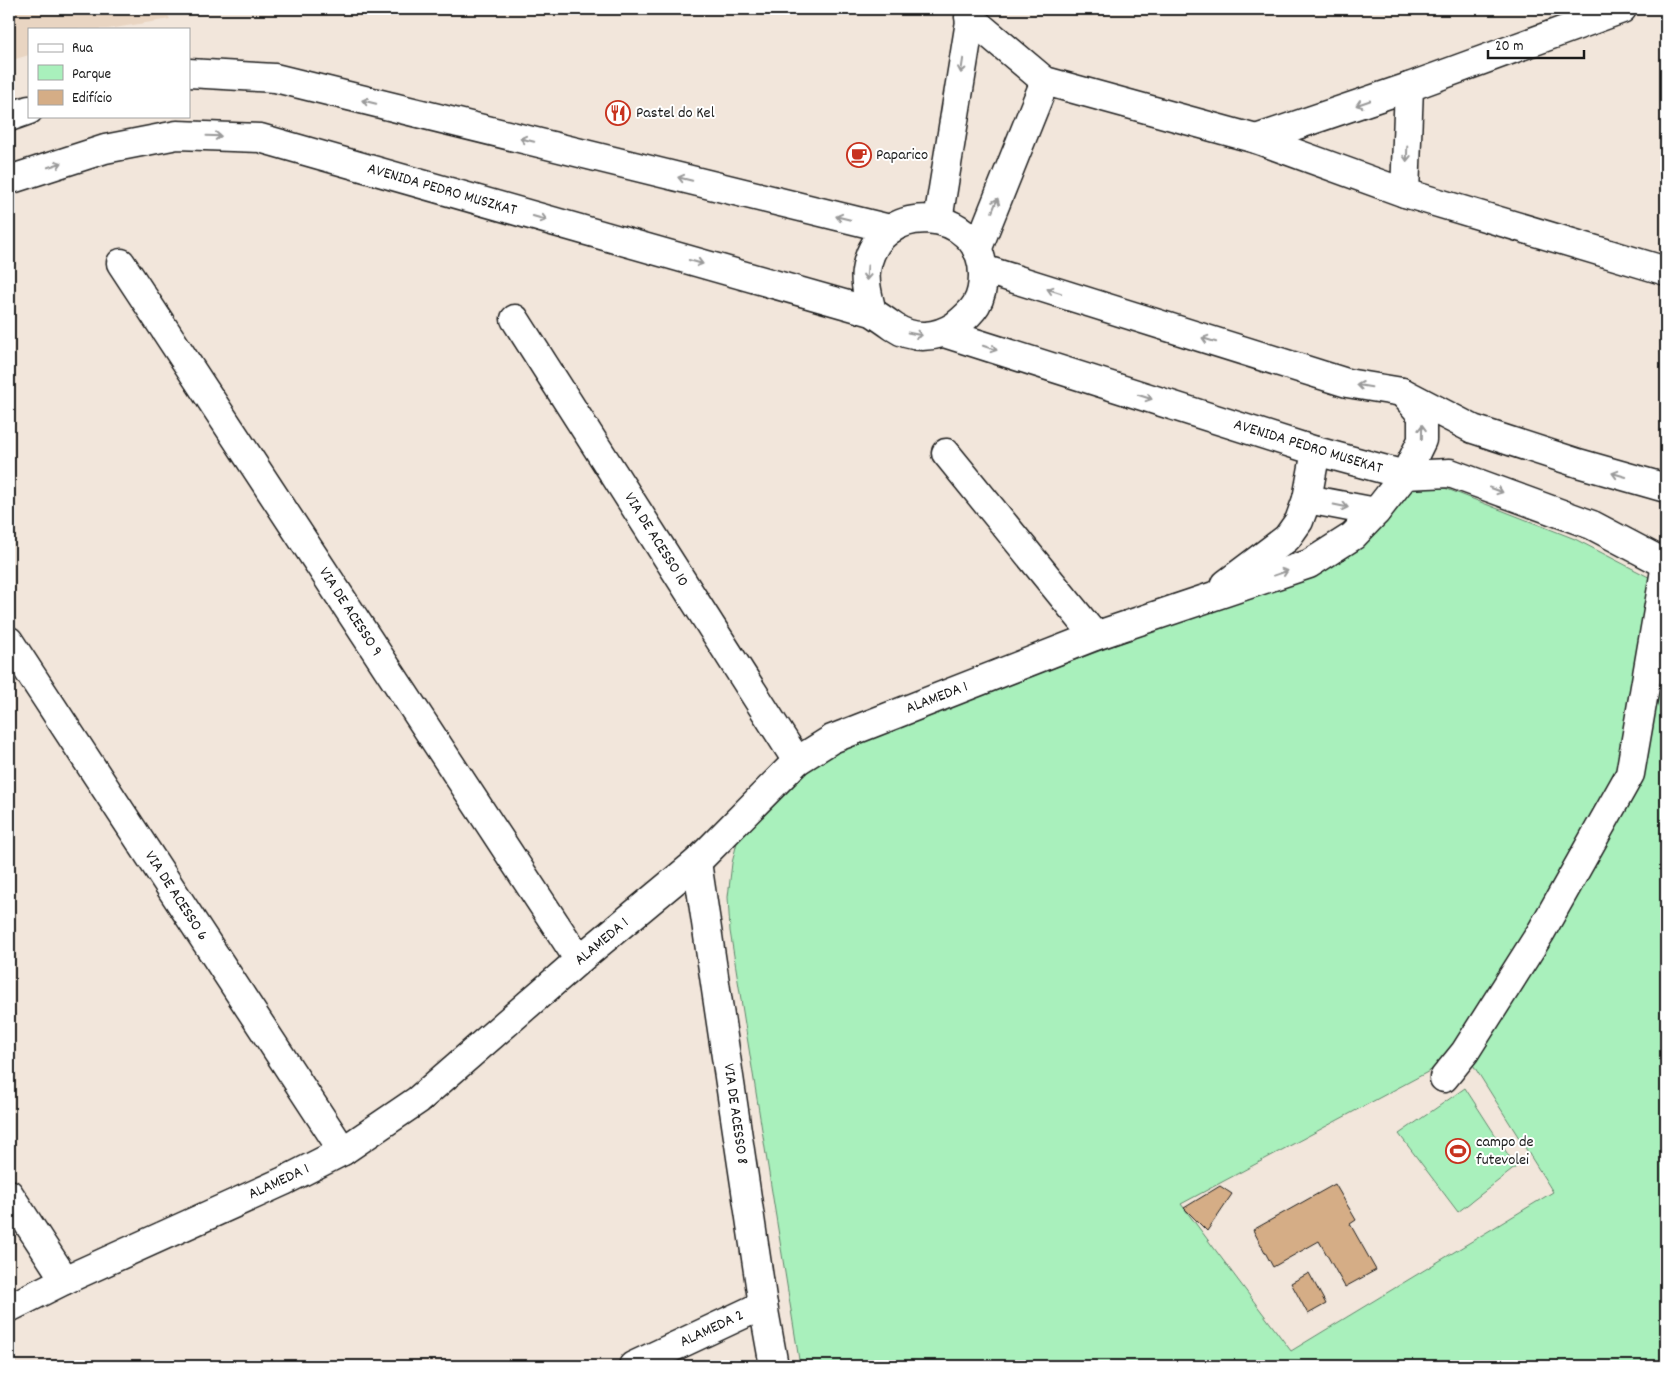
<svg xmlns="http://www.w3.org/2000/svg" width="1675" height="1375" font-family="Dekko,sans-serif">
  <rect width="100%" height="100%" fill="#f2e6db"/>
  <filter id="ink" filterUnits="userSpaceOnUse"><feTurbulence type="fractalNoise" baseFrequency=".02" numOctaves="2"/><feDisplacementMap in="SourceGraphic" scale="10" xChannelSelector="R" yChannelSelector="G"/><feConvolveMatrix kernelMatrix="1 2 1 2 8 2 1 2 1" color-interpolation-filters="sRGB"/></filter>
  <g filter="url(#ink)">
    <path fill="#e9d5c2" d="M9,9H164L170,19L108,29H29V55L9,61Z"/>
    <g fill="#a9f0bc" stroke="#62866c" fill-rule="evenodd">
      <path d="M1408,485H1437L1575,539L1666,586V1366H800L730,931L728,897L732,863L740,830L807,767L848,745L1297,577ZM1465,1052L1553,1192L1291,1351L1181,1204Z"/>
      <path d="M1465,1088L1516,1167L1458,1212L1399,1134Z"/>
    </g>
    <g fill="#d5ad86" stroke="#1c1c1c">
      <path d="M1335,1184L1356,1220L1350,1224L1376,1270L1345,1287L1319,1241L1273,1267L1253,1230Z"/>
      <path d="M1220,1186L1232,1194L1207,1231L1184,1208Z"/>
      <path d="M1309,1273L1326,1304L1308,1314L1291,1283Z"/>
    </g>
    <g fill="none" stroke-linecap="round" stroke-linejoin="round">
      <defs>
        <g id="minor">
          <path d="M969,17L1045,81L1256,139L1405,193L1666,271"/>
          <path d="M189,73L275,78L890,229"/>
          <path d="M9,117L29,110"/>
          <path d="M1256,139L1409,87L1622,9"/>
          <path d="M9,180L105,149L177,135L260,138L872,312C880,317 887,322 894,327C913,340 937,338 955,326C974,311 983,301 983,275C983,206 876,197 866,271C864,284 869,299 872,312"/>
          <path d="M1405,193L1409,87"/>
          <path d="M938,220L972,9"/>
          <path d="M977,250L1045,81"/>
          <path d="M121,263L579,960"/>
          <path d="M983,269L1347,383L1402,392L1473,429L1578,463L1666,488"/>
          <path d="M515,319L797,761"/>
          <path d="M944,333L1316,451L1405,475L1450,473L1592,525L1666,564"/>
          <path d="M946,453L1095,636"/>
          <path d="M1307,499L1376,512"/>
          <path d="M1226,584L1287,538L1299,521L1307,499L1316,451"/>
          <path d="M9,641L343,1151"/>
          <path d="M697,862L763,1305L774,1366"/>
          <path d="M1444,1078L1465,1052L1541,932L1630,774L1666,564"/>
          <path d="M9,1194L65,1280"/>
          <path d="M9,1308L65,1280L284,1181L343,1151L418,1100L579,960L697,862L797,761L832,739L1095,636L1309,564L1353,536L1376,512L1405,475L1422,440V415L1402,392"/>
          <path d="M633,1366L763,1305"/>
        </g>
      </defs>
      <use href="#minor" stroke="#1c1c1c" stroke-width="31"/>
      <use href="#minor" stroke="#fff" stroke-width="28"/>
    </g>
    <defs><path id="oneway-shaft" d="M-6 0H5M1.5-3L5.5 0L1.5 3" fill="none" stroke-width="1.6" stroke-linecap="round" stroke-linejoin="round" transform="scale(1.25)"/></defs>
    <g stroke="#999">
      <use href="#oneway-shaft" transform="translate(962 66) rotate(99)"/>
      <use href="#oneway-shaft" transform="translate(369 102) rotate(-166)"/>
      <use href="#oneway-shaft" transform="translate(1363 103) rotate(161)"/>
      <use href="#oneway-shaft" transform="translate(214 136) rotate(2)"/>
      <use href="#oneway-shaft" transform="translate(527 140) rotate(-166)"/>
      <use href="#oneway-shaft" transform="translate(1407 154) rotate(92)"/>
      <use href="#oneway-shaft" transform="translate(55 165) rotate(-18)"/>
      <use href="#oneway-shaft" transform="translate(685 179) rotate(-166)"/>
      <use href="#oneway-shaft" transform="translate(995 205) rotate(-68)"/>
      <use href="#oneway-shaft" transform="translate(540 218) rotate(16)"/>
      <use href="#oneway-shaft" transform="translate(843 218) rotate(-166)"/>
      <use href="#oneway-shaft" transform="translate(696 262) rotate(16)"/>
      <use href="#oneway-shaft" transform="translate(867 273) rotate(94)"/>
      <use href="#oneway-shaft" transform="translate(1054 291) rotate(-162)"/>
      <use href="#oneway-shaft" transform="translate(915 334) rotate(11)"/>
      <use href="#oneway-shaft" transform="translate(1209 340) rotate(-163)"/>
      <use href="#oneway-shaft" transform="translate(990 348) rotate(18)"/>
      <use href="#oneway-shaft" transform="translate(1364 386) rotate(-171)"/>
      <use href="#oneway-shaft" transform="translate(1145 397) rotate(18)"/>
      <use href="#oneway-shaft" transform="translate(1422 432) rotate(-89)"/>
      <use href="#oneway-shaft" transform="translate(1619 475) rotate(-164)"/>
      <use href="#oneway-shaft" transform="translate(1496 490) rotate(20)"/>
      <use href="#oneway-shaft" transform="translate(1341 506) rotate(11)"/>
      <use href="#oneway-shaft" transform="translate(1281 573) rotate(-19)"/>
    </g>
  </g>
  <defs>
    <symbol id="restaurant-ring" viewBox="-11 -11 22 22"><circle r="9.5" fill="#fff" stroke="#c8321e" stroke-width="1.5"/><path d="M-5-6h1v4h1v-4h1v4h1v-4h1v5L-1.5 .5V6h-2V.5L-5-1ZM5-6V6H3V1.5H1.5Q1.5-4 5-6Z" fill="#c8321e"/></symbol>
    <symbol id="cafe-ring" viewBox="-11 -11 22 22"><circle r="9.5" fill="#fff" stroke="#c8321e" stroke-width="1.5"/><path d="M-5.5-4.5H6V0H3Q3 3.5 0 3.5H-2.5Q-5.5 3.5-5.5 0ZM3-3.2v2h1.7v-2ZM-6 4.5H4V6H-6Z" fill="#c8321e"/></symbol>
    <symbol id="stadium-ring" viewBox="-11 -11 22 22"><circle r="9.5" fill="#fff" stroke="#c8321e" stroke-width="1.5"/><path d="M0-5a6.5 5 0 1 0 0 10a6.5 5 0 1 0 0-10ZM-3.5-1.8h7v3.6h-7Z" fill="#c8321e"/></symbol>
  </defs>
  <g fill-rule="evenodd">
    <use href="#restaurant-ring" x="604" y="99" width="28" height="28"/>
    <use href="#cafe-ring" x="845" y="141" width="28" height="28"/>
    <use href="#stadium-ring" x="1444" y="1137" width="28" height="28"/>
  </g>
  <g text-anchor="middle" dominant-baseline="central" stroke-width="4" stroke-linejoin="round" paint-order="stroke">
    <g font-size="16" fill="#1c1c1c" stroke="#fff" text-anchor="start">
      <text x="636" y="113">Pastel do Kel</text>
      <text x="876" y="155">Paparico</text>
      <text x="1476" y="1142">campo de<tspan x="1476" dy="18">futevolei</tspan></text>
    </g>
    <g font-size="16" fill="#1c1c1c" stroke="#fff">
      <text transform="translate(442 190) rotate(16)">AVENIDA PEDRO MUSZKAT</text>
      <text transform="translate(1308 447) rotate(17)">AVENIDA PEDRO MUSEKAT</text>
      <text transform="translate(656 540) rotate(58)">VIA DE ACESSO 10</text>
      <text transform="translate(350 612) rotate(57)">VIA DE ACESSO 9</text>
      <text transform="translate(937 698) rotate(-21)">ALAMEDA 1</text>
      <text transform="translate(176 896) rotate(57)">VIA DE ACESSO 6</text>
      <text transform="translate(602 942) rotate(-40)">ALAMEDA 1</text>
      <text transform="translate(735 1114) rotate(82)">VIA DE ACESSO 8</text>
      <text transform="translate(279 1182) rotate(-25)">ALAMEDA 1</text>
      <text transform="translate(712 1329) rotate(-25)">ALAMEDA 2</text>
    </g>
  </g>
  <rect width="1675" height="1375" fill="none" stroke="#fff" stroke-width="30"/>
  <rect x="15" y="15" width="1645" height="1345" fill="none" stroke="#1c1c1c" stroke-width="2" filter="url(#ink)"/>
  <rect x="28" y="28" width="162" height="90" fill="#ffffff" stroke="#a4a4a4"/>
  <rect x="38" y="44" width="25" height="8" fill="#ffffff" stroke="#a4a4a4"/>
  <text x="72" y="52" font-size="15" fill="#1c1c1c">Rua</text>
  <rect x="38" y="65" width="25" height="15" fill="#a9f0bc" stroke="#a4a4a4"/>
  <text x="72" y="78" font-size="15" fill="#1c1c1c">Parque</text>
  <rect x="38" y="90" width="25" height="15" fill="#d5ad86" stroke="#a4a4a4"/>
  <text x="72" y="102" font-size="15" fill="#1c1c1c">Edifício</text>
  <path d="M1488 50v8h96v-8" fill="none" stroke="#1c1c1c" stroke-width="2.5"/>
  <text x="1495" y="50" font-size="15" fill="#1c1c1c" stroke="#ffffff" stroke-width="4" paint-order="stroke">20 m</text>
</svg>
